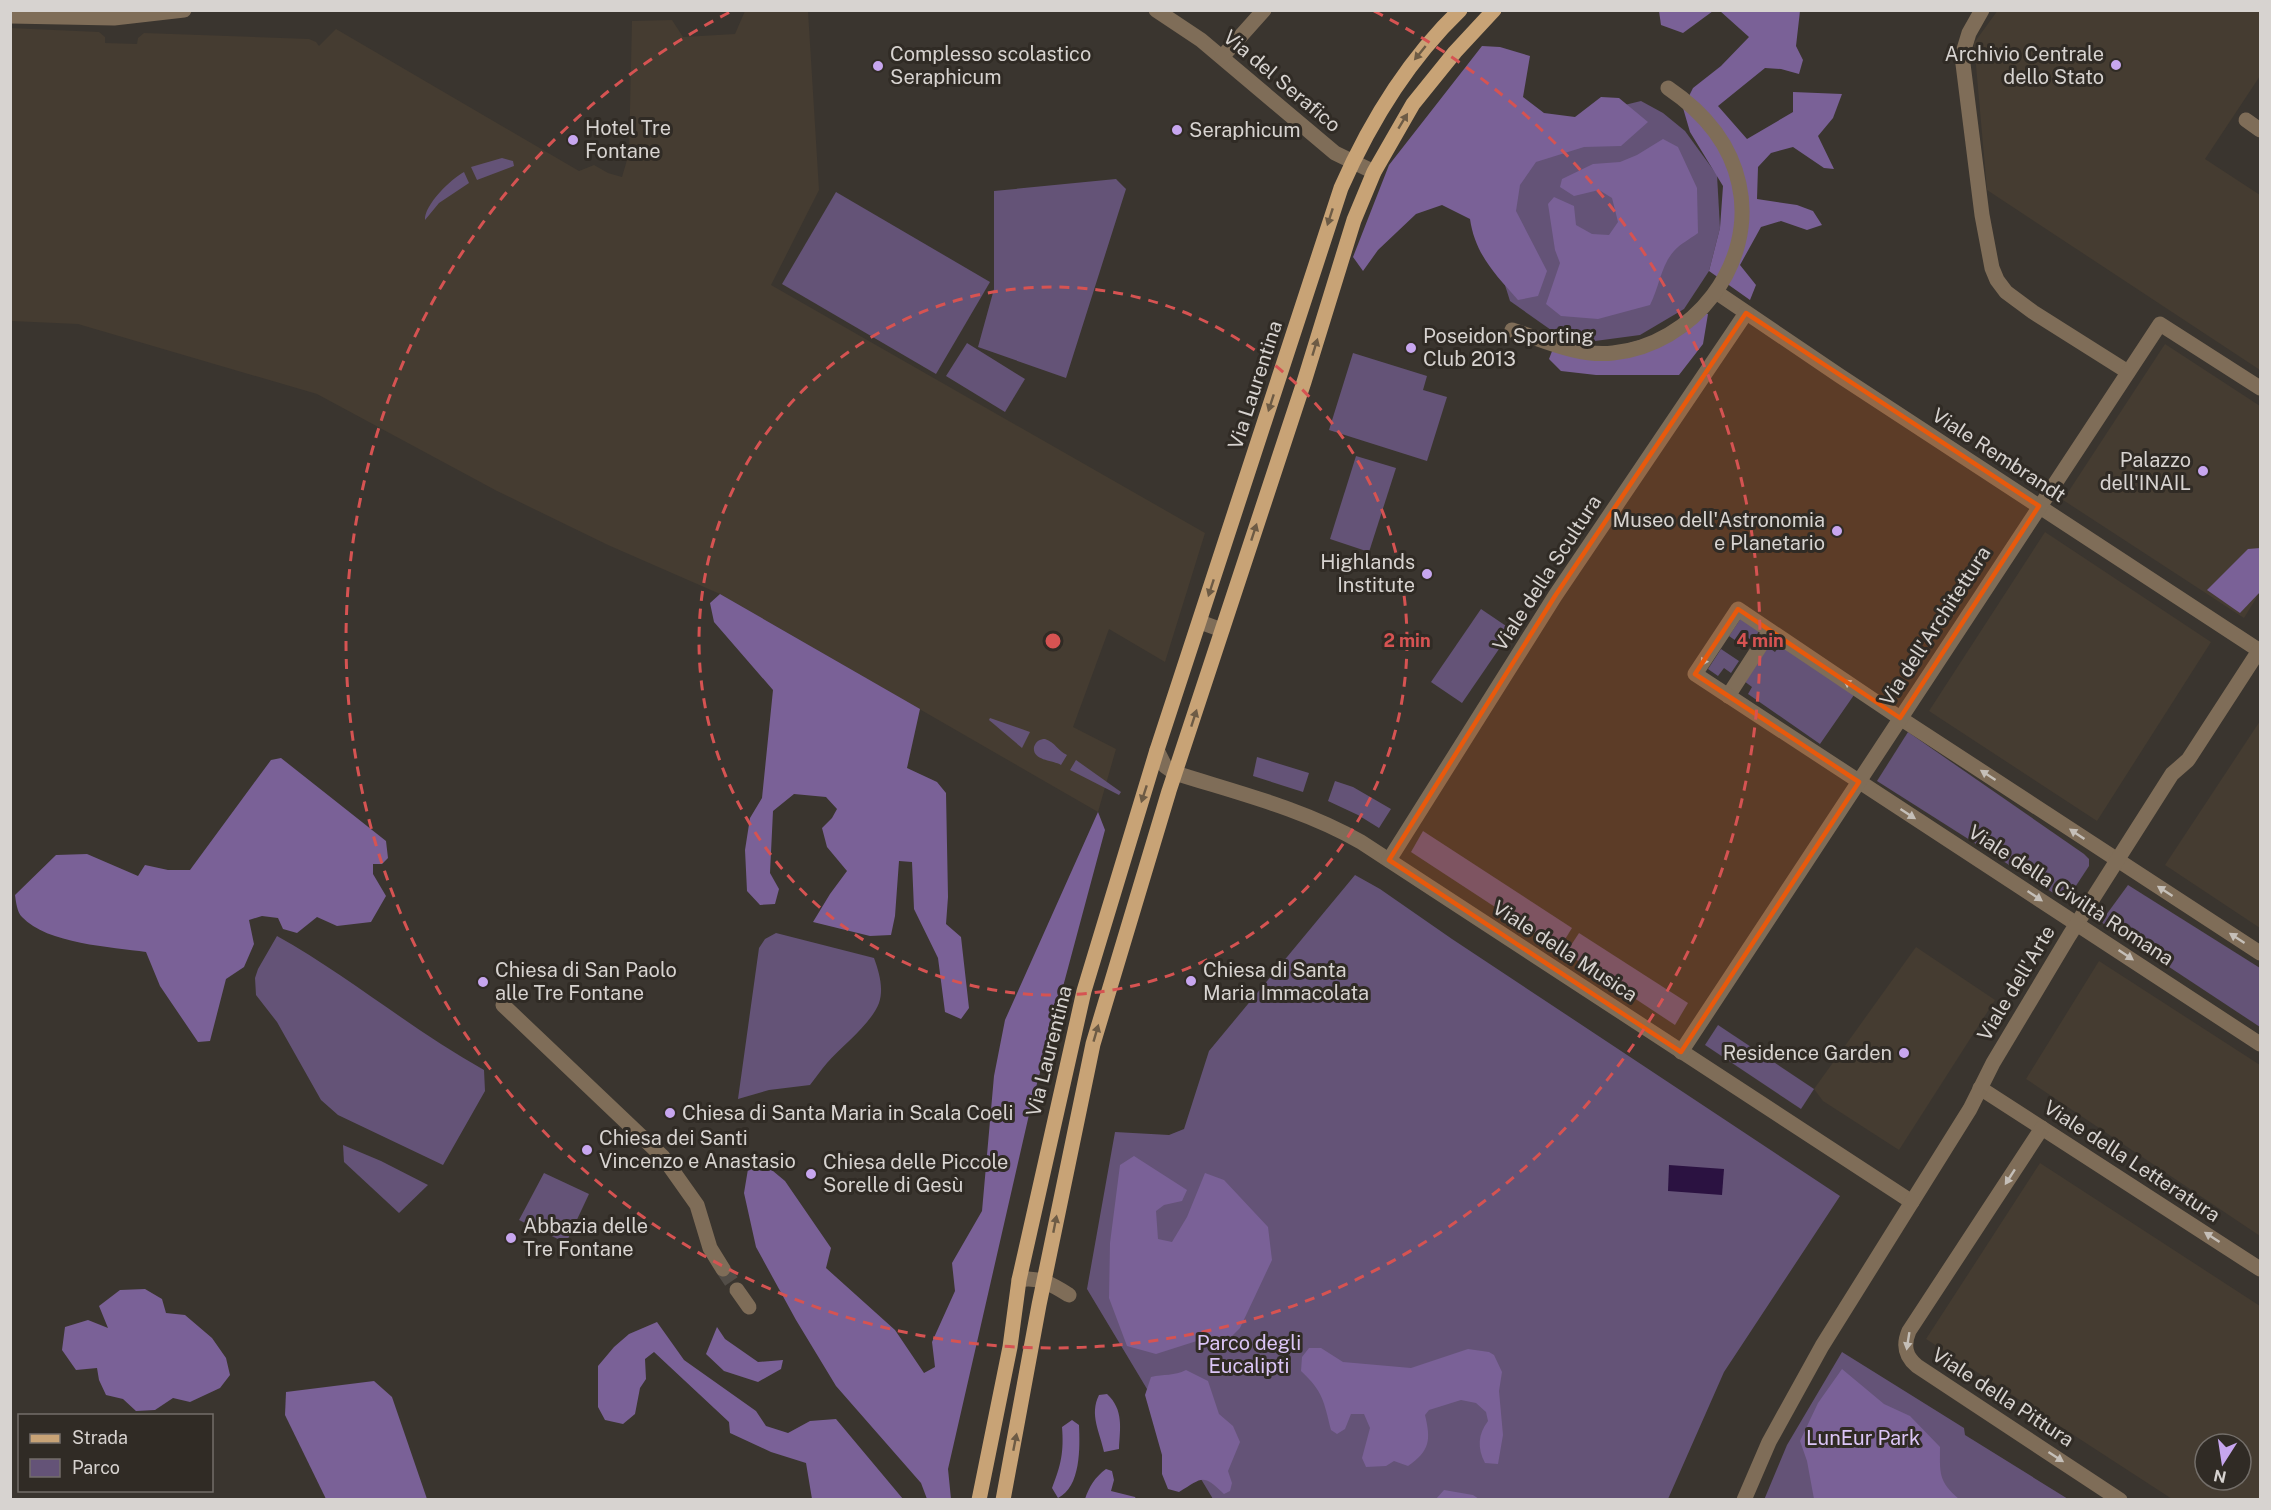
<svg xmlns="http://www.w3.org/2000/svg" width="2271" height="1510" font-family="'Public Sans',sans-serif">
  <rect width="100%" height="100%" fill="#3a352f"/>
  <g fill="#453c31" fill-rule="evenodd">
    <path d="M1998,10L2260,11V76L2205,159L2260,195V370L1987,190L1974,43Z"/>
    <path d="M745,11H808L819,190L771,285L1205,533L1165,662L1109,629L1073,727L1116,749L1098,812L720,594L608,545L497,491L317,394L78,324L11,321L10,28L99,32L105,37V43L137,44L138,38L144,33L309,39L316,42L319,46L336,29L579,171L594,165L608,173L622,177L629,153L632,21L672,20L683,37L735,34Z"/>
    <path d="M2165,344L2260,406V592L2244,618L2063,500Z"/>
    <path d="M2045,532L2211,642L2097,821L1929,711Z"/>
    <path d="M2260,721V928L2165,865Z"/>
    <path d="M1916,947L1995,1000L1899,1150L1823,1101L1814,1089Z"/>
    <path d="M2099,961L2260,1065V1236L2026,1079Z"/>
    <path d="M2040,1163L2260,1306V1499H2172L1926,1339ZM2205,1444H2241V1480H2205Z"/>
  </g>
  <g fill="#645377">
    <path d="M1641,101L1663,113L1685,131L1717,175L1720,228L1709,271L1684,309L1640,335L1595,341L1551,330L1510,301L1482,212L1575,117Z"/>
    <path d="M502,158L513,161L514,166L477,180L471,167Z"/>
    <path d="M464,172L469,183L439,203L425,220C424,205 451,179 464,172Z"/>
    <path d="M1116,179L1126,189L1066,378L978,347L994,289V191Z"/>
    <path d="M836,192L990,282L936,374L782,284Z"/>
    <path d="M967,343L1025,379L1005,412L946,376Z"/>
    <path d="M1353,353L1427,376L1423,390L1447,397L1427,461L1329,430Z"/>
    <path d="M1356,456L1396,468L1369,552L1330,539Z"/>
    <path d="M1481,609L1512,630L1462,703L1431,682Z"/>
    <path d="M1741,618L1759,631L1753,641L1744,635L1739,643L1729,636Z"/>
    <path d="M1781,644L1854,695L1820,744L1748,694L1752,687L1744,681L1768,647L1775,652Z"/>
    <path d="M1721,649L1739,661L1731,673L1724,668L1718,676L1708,669Z"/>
    <path d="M990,718L1030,732L1022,748L989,720Z"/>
    <path d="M1908,732L2084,854L2089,859V866L2066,901L1877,781Z"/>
    <path d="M1045,739C1055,742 1058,751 1067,755L1061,765C1053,760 1032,761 1034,747C1036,741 1040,739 1045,739Z"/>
    <path d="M1257,757L1309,773L1303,792L1253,776Z"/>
    <path d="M1076,760L1121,792L1119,795L1070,770Z"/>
    <path d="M1335,781L1353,787L1391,809L1379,828L1358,815L1328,801Z"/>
    <path d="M1423,831L1572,928L1559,949L1411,852Z"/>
    <path d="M1355,875L1380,889L1452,939L1840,1196L1724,1372L1668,1499H1213L1087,1289L1115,1132L1169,1135L1184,1129L1209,1051Z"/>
    <path d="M2128,885L2260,968V1027L2101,922Z"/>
    <path d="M776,933L874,958C879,972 884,988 879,1003C871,1024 842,1046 827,1063C821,1070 816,1077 810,1085L769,1090L738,1099L759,948L765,939Z"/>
    <path d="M1579,933L1688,1003L1675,1025L1566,953Z"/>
    <path d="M277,936C349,976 412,1030 484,1070L485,1091L443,1165L338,1115L321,1100L277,1022L256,995L255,978L258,969Z"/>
    <path d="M1718,1025L1814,1089L1801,1109L1705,1045Z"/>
    <path d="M343,1145L381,1161L428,1185L399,1213L344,1162Z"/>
    <path d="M544,1173L589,1194L566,1243L519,1220Z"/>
    <path d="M1842,1352L1964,1428L1965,1435L2068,1499L1764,1500L1787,1445Z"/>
  </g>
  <g fill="#7a6197">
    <path d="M1659,11V10L1713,11L1683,33L1661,25Z"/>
    <path d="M1720,11H1800L1796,46L1803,60L1799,74L1781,69L1765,68L1718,106L1747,139L1793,112V92L1842,94L1833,118L1818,136L1834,169L1824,168L1793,147L1771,153L1758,167L1757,199L1797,205L1813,211L1822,225L1807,230L1781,221L1761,227L1740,265L1756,285L1750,300L1709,271L1720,228L1723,186L1690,132L1683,108L1693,88L1721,66L1749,37Z"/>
    <path d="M1482,46L1500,47L1530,56L1523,97L1544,113L1575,117L1601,97L1619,98L1648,122L1621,146L1584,147L1536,162L1520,185L1516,211L1547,271L1538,296L1518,300C1495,274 1475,254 1470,219L1442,205L1416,214L1378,250L1363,271L1353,257L1389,165Z"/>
    <path d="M1663,139L1678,147L1697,188L1698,233C1690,239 1680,244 1674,251C1661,265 1659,288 1650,305L1598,319L1561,316L1546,304L1560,263L1555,250L1548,204L1554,197L1574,206L1576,225L1592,234L1609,235L1618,222L1612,198L1599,190L1574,196L1560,187L1562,179L1593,164L1620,162L1637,155Z"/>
    <path d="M1691,309L1708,314L1703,344L1679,375H1596L1561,371L1549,359L1556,341L1597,352L1669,332Z"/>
    <path d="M2260,548V592L2240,613L2207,590L2248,549Z"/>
    <path d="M720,594L920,709L907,768L937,782L946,793L948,897L946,924L961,937L969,1008L961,1019L945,1012L938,958L914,909L912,862L899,861L895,916L891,935L870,936L813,922L830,894L847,871L827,847L822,828L832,818L837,809L826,797L794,794L773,811L770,873L779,889L775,904L760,905L747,891L745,850L750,818L762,798L773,690L714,622L710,603Z"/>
    <path d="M281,758L386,841L388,858L382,864H373V874L386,896L371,922L337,926L317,917L297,933L283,929L278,918L262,916L249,920L254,944L244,967L226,979L210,1041L198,1042L160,986L146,952C112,947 47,944 22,917C17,912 16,902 15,895L56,855L87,854L138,876L145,865L168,870H190L271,760Z"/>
    <path d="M1098,812L1105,830L1031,1106L948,1469L951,1499H927L921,1483L836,1386L796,1320L756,1247L744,1193L748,1169L767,1166L785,1181L831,1248L826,1268L895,1330L924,1373L935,1367L932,1342L955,1291L952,1263L982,1211L994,1076L1005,1020Z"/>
    <path d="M1134,1156L1187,1190L1182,1201L1164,1205L1156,1211L1158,1239L1172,1242L1187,1217L1205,1173L1224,1180L1268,1227L1272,1260L1240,1328L1218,1350L1203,1339L1156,1354L1127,1346L1109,1298L1110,1243L1120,1165Z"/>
    <path d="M145,1289L162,1299L166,1313L185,1315L212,1338L226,1358L230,1375L220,1388L190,1402L173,1398L155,1410L136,1411L123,1399L106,1395L99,1380L97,1368L76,1370L62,1350L65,1327L88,1320L108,1328L99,1306L120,1290Z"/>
    <path d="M657,1322L684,1360L756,1411L766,1426L788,1433L810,1421L836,1419L903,1499H812L806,1463L771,1452L730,1433L729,1422L654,1352L645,1359L646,1379L640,1388L635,1414L623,1424L605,1420L598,1407V1366L614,1347L629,1334Z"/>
    <path d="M717,1327L725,1339L758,1362L783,1360L781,1369L758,1382L724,1371L706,1354Z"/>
    <path d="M1309,1348H1321L1343,1362L1411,1368L1468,1349L1489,1352L1494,1355L1502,1372L1499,1391L1503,1435L1498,1464L1485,1463C1477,1448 1478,1434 1488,1421L1486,1412L1476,1403L1461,1400L1429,1410L1425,1415C1431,1440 1430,1451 1408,1466L1394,1461L1386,1466L1366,1467L1362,1458L1370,1428L1364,1414H1351L1345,1429L1337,1434L1331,1430C1324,1402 1323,1391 1301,1371L1302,1357Z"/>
    <path d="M1842,1369L1884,1404L1910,1416L1940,1447C1940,1473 1938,1481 1959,1499H1814L1807,1461L1800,1441L1818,1403Z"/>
    <path d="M1186,1370L1208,1381L1219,1414L1233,1426L1240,1442L1228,1471L1232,1483L1230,1491L1224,1494C1202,1473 1203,1478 1179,1492L1168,1489L1162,1474V1455L1145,1395L1151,1377C1164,1374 1174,1376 1186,1370Z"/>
    <path d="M374,1381L392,1397L427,1499H326L285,1415L286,1392Z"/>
    <path d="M1107,1394C1124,1410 1120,1428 1119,1449L1104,1452C1100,1432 1089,1415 1099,1395Z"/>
    <path d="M1072,1420L1079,1425C1080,1447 1081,1487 1058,1498L1052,1488C1061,1465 1064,1452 1062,1427Z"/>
    <path d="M1106,1469L1112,1471L1114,1480L1111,1491L1135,1497L1136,1499H1085C1089,1487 1095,1477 1106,1469Z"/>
    <path d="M1444,1490L1473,1495L1479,1499H1436Z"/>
  </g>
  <path fill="#2b1241" d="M1669,1165L1724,1169L1722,1195L1668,1191Z"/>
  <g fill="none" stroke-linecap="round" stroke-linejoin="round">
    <path stroke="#524d47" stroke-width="15" stroke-dasharray="15 8" stroke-linecap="butt" d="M723,1269L737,1290"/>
    <g stroke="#7f6d58" stroke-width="15">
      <path d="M1156,10L1201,40L1335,153L1374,172"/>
      <path d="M1982,10L1969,33L1962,56L1982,215L1992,268L1997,280L2006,292L2033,312L2128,372"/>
      <path d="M10,16L114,18L184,10"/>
      <path d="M1222,57L1264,10"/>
      <path d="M2246,120L2260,130"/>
      <path d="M1716,292L1840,376L2260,651"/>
      <path d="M1512,330C1544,340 1578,357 1613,353C1693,345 1757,264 1739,184C1730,142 1702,111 1668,88"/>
      <path d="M1200,622L1222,630"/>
      <path d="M1728,696L1770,631"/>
      <path d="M1157,750L1165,766L1175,773C1238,793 1304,809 1361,842L1912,1202"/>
      <path d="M1389,860L1555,596L1746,313"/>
      <path d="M2260,953L1900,718L1738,609L1695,674L2260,1044"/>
      <path d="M503,1005L663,1157L697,1205L710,1248L723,1269"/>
      <path d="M1681,1052L2160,324L2260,388"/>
      <path d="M1980,1088L2260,1269"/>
      <path d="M2042,1128L1909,1331C1903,1345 1905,1356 1917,1366L2120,1500"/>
      <path d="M1019,1280C1039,1276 1053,1285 1069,1295"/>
      <path d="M737,1290L749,1307"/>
      <path d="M1744,1500L1769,1442L1822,1346L1970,1109L1993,1063L2069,936L2172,774L2188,760L2260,649"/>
    </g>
    <g stroke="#c8a376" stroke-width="15">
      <path d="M979,1500L1010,1347L1019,1280L1084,991L1157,750L1341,188C1370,122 1408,60 1460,10"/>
      <path d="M1003,1500L1039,1305L1093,1044L1169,791L1304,382L1354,220L1374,172L1413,104L1455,52L1494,10"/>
    </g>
  </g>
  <defs><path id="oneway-solid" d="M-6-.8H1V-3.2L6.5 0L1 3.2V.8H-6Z" transform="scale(1.5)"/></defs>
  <g fill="#6d5b45">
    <use href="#oneway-solid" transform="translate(1420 53) rotate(129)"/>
    <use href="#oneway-solid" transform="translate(1403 121) rotate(-59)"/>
    <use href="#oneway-solid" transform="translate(1330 217) rotate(108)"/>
    <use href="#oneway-solid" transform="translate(1315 347) rotate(-73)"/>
    <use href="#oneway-solid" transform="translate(1271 403) rotate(108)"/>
    <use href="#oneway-solid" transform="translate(1254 532) rotate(-72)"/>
    <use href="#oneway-solid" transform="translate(1211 588) rotate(108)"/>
    <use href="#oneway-solid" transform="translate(1194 718) rotate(-72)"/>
    <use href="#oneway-solid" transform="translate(1144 794) rotate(108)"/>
    <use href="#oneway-solid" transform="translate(1096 1033) rotate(-74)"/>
    <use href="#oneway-solid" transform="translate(1055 1224) rotate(-79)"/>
    <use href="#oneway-solid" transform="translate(1015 1442) rotate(-79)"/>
  </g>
  <g fill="#c5bfb8">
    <use href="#oneway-solid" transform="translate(1706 658) rotate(123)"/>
    <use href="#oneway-solid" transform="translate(1851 685) rotate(-146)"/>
    <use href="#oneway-solid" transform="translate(1988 775) rotate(-147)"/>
    <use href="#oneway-solid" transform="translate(1908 814) rotate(33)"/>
    <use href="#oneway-solid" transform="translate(2077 834) rotate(-146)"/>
    <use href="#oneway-solid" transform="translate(2165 891) rotate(-147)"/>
    <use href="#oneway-solid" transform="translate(2035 896) rotate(34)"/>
    <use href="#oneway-solid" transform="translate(2237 938) rotate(-147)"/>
    <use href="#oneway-solid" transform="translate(2126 955) rotate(34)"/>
    <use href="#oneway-solid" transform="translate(2010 1177) rotate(123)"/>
    <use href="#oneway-solid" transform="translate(2212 1237) rotate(-147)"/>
    <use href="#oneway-solid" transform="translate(1908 1341) rotate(99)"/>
    <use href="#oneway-solid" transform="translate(2056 1457) rotate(33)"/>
  </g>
  <path fill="#e8590c" fill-opacity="0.2" stroke="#e8590c" stroke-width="4.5" stroke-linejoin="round" d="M1746,313L2039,506L1900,718L1738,609L1695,674L1859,782L1681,1052L1389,860L1555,596Z"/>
  <g fill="none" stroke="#d65352" stroke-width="3" stroke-dasharray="10 8">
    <circle cx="1053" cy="641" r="354"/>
    <path d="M1374 11A707 707 0 1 1 732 11"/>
  </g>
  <g fill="#c7a6ef" stroke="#302b25" stroke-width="2">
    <circle cx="2116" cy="65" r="6"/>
    <circle cx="878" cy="66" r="6"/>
    <circle cx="1177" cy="130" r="6"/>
    <circle cx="573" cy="140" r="6"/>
    <circle cx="1411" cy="348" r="6"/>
    <circle cx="2203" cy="471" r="6"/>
    <circle cx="1837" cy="531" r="6"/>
    <circle cx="1427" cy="574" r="6"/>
    <circle cx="1191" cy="981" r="6"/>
    <circle cx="483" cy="982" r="6"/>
    <circle cx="1904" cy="1053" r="6"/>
    <circle cx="670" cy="1113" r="6"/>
    <circle cx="587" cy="1150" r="6"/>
    <circle cx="811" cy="1174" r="6"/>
    <circle cx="511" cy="1238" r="6"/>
  </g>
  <g text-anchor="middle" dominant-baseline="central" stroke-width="6" stroke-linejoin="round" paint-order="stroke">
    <g font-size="20" fill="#d7d3d0" stroke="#302b25" text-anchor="start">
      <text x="890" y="54">Complesso scolastico<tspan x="890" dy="23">Seraphicum</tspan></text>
      <text x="2104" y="54" text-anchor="end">Archivio Centrale<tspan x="2104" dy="23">dello Stato</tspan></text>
      <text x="585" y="128">Hotel Tre<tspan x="585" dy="23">Fontane</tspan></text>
      <text x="1189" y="130">Seraphicum</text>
      <text x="1423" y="336">Poseidon Sporting<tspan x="1423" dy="23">Club 2013</tspan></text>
      <text x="2191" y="460" text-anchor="end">Palazzo<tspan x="2191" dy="23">dell'INAIL</tspan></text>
      <text x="1825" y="520" text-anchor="end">Museo dell'Astronomia<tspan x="1825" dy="23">e Planetario</tspan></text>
      <text x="1415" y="562" text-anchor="end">Highlands<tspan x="1415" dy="23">Institute</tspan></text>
      <text x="495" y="970">Chiesa di San Paolo<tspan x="495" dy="23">alle Tre Fontane</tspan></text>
      <text x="1203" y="970">Chiesa di Santa<tspan x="1203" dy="23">Maria Immacolata</tspan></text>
      <text x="1892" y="1053" text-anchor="end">Residence Garden</text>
      <text x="682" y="1113">Chiesa di Santa Maria in Scala Coeli</text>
      <text x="599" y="1138">Chiesa dei Santi<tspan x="599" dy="23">Vincenzo e Anastasio</tspan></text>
      <text x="823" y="1162">Chiesa delle Piccole<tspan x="823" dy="23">Sorelle di Gesù</tspan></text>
      <text x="523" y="1226">Abbazia delle<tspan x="523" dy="23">Tre Fontane</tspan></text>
    </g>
    <g font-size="20" fill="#d7d3d0" stroke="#302b25">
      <text transform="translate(1282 81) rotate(40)">Via del Serafico</text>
      <text transform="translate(1255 385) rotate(-72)">Via Laurentina</text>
      <text transform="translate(1999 455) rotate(33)">Viale Rembrandt</text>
      <text transform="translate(1547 573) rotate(-57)">Viale della Scultura</text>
      <text transform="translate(1935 626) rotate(-57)">Via dell'Architettura</text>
      <text transform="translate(2071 895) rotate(33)">Viale della Civiltà Romana</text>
      <text transform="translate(1565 951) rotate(33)">Viale della Musica</text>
      <text transform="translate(2016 983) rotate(-59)">Viale dell'Arte</text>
      <text transform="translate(1049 1051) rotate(-76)">Via Laurentina</text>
      <text transform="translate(2132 1161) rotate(33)">Viale della Letteratura</text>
      <text transform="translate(2003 1397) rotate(33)">Viale della Pittura</text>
    </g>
    <g font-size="20" fill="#dcc6f7" stroke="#302b25">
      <text x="1249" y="1343">Parco degli<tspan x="1249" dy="23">Eucalipti</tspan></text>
      <text x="1863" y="1438">LunEur Park</text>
    </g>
  </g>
  <circle cx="1053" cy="641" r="9" fill="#d65352" stroke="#302b25" stroke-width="3"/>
  <g font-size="18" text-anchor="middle" font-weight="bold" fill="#d65352" stroke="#302b25" stroke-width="6" stroke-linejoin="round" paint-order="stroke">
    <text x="1407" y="647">2 min</text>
    <text x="1760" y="647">4 min</text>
  </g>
  <rect width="2271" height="1510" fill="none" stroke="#d7d3d0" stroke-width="24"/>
  <rect x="18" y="1414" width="195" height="78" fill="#302b25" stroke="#736e69" stroke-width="1.5"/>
  <rect x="30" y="1434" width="30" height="9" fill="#c8a376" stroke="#736e69" stroke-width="1.5"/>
  <text x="72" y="1444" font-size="18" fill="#d7d3d0">Strada</text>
  <rect x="30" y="1459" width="30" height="18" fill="#645377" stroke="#736e69" stroke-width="1.5"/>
  <text x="72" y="1474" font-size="18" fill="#d7d3d0">Parco</text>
  <g transform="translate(2223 1462) rotate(192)"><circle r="28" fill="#302b25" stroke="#736e69" stroke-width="1.5"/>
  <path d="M0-4.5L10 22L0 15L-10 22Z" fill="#c7a6ef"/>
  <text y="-9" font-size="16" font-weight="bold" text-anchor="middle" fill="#d7d3d0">N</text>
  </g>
</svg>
